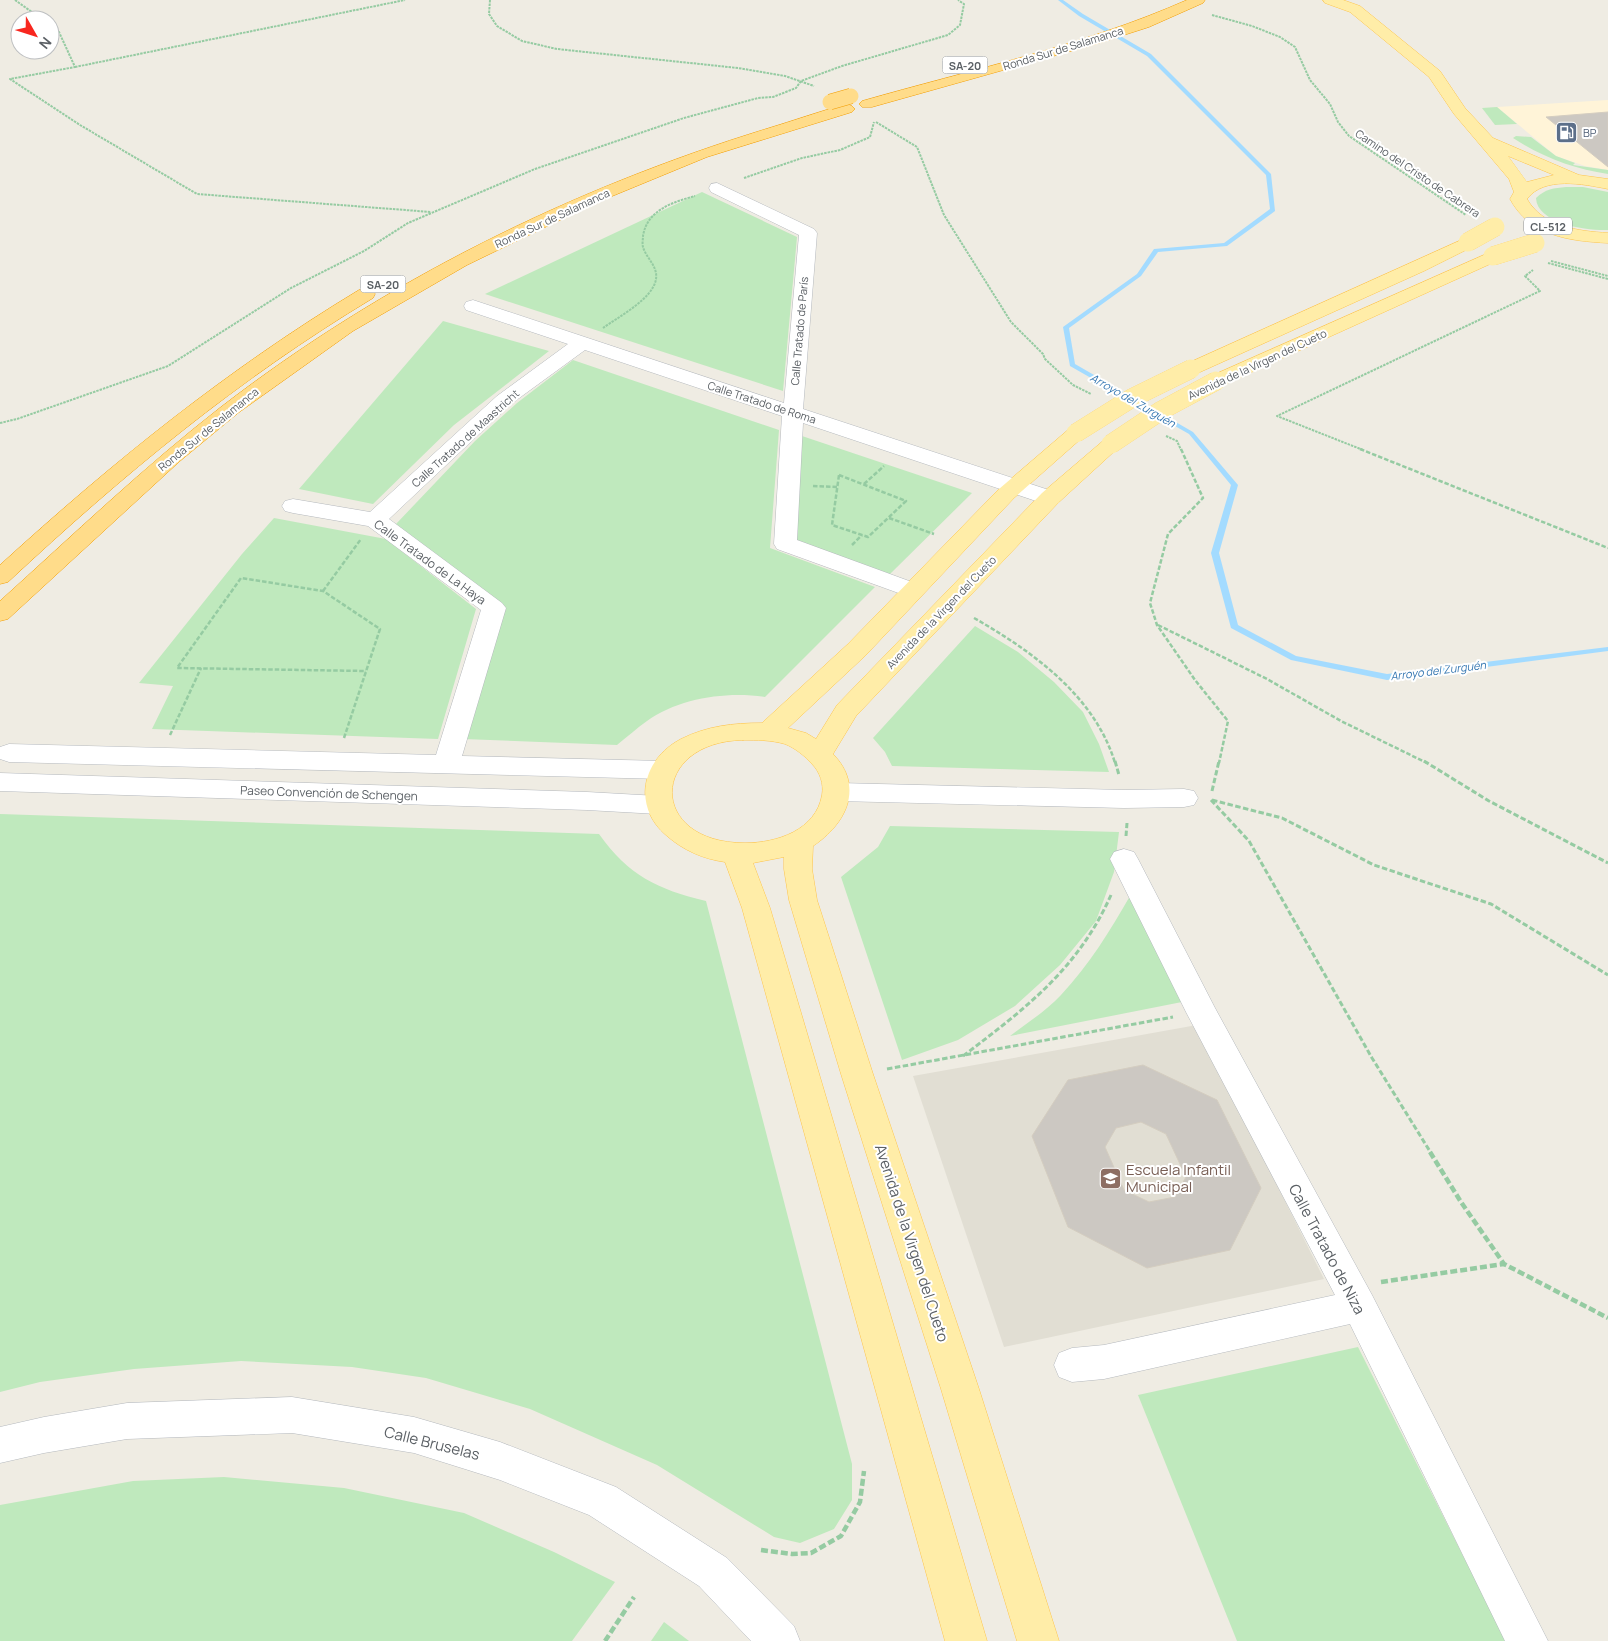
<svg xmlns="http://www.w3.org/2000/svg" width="1608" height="1641" font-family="Manrope,sans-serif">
  <rect width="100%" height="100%" fill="#efece3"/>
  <path fill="#fff4d8" d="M1608,100V170L1585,166L1556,156L1497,107Z"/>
  <path fill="#e1ded3" d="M1197,1025L1324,1279L1004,1347L913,1076Z"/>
  <g fill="#bfe9bd">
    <path d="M1497,107L1517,124L1495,125L1482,108Z"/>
    <path d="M1516,136L1531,137L1556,156L1575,163L1573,165L1608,170V174C1574,169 1542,157 1513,138Z"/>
    <path d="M1566,187H1583L1608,192V230C1588,231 1537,224 1536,198C1545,189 1554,188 1566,187Z"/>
    <path d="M702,192L797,237L783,391L485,294Z"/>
    <path d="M443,321L549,351L454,425L373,504L299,489Z"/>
    <path d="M573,360L779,430L770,548L875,587L765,697C727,691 679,698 647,721C637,728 627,737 617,745L463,739L501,605L396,524L475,441L517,403Z"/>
    <path d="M802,436L972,493L888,576L794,541Z"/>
    <path d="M274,518L386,539L476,609L438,739L152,729L173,686L139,683L242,554Z"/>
    <path d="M975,626L1018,652L1054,682L1083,712L1099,744L1109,772L892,766L885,752L873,738Z"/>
    <path d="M0,814L599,834C629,876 657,889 706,901L852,1464V1500L834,1529L800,1543L774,1537L657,1465L530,1409L426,1378L352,1367L241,1361L134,1369L40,1382L0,1392Z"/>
    <path d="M890,826L1119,832L1114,872L1096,921L1060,965L1015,1006L958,1040L902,1060L841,877L878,847Z"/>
    <path d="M1130,896L1182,1002L1010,1036C1027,1023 1046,1011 1061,995C1089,965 1110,931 1130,896Z"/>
    <path d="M1358,1347L1506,1641H1237L1138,1395Z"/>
    <path d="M224,1477L344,1488L464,1513L554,1552L615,1582L572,1641H0V1505L133,1481Z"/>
    <path d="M664,1622L689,1641H651Z"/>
  </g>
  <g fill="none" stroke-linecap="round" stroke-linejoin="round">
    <path fill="#a3dbff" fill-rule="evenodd" d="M1058,0H1063L1083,14L1151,54L1271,174L1275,211L1227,246L1158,252L1141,276L1069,328L1075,364L1193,432L1238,485L1219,553L1238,625L1296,656L1387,674L1608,647V651L1387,680L1291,660L1231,628L1211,553L1231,485L1189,434L1070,366L1063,327L1137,274L1154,249L1224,243L1270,209L1266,175L1147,56L1079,16Z"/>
  </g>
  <g fill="#ccc8c2" stroke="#d4cdc0" fill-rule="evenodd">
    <path d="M1608,112V167L1546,117Z"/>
    <path d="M1143,1065L1217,1100L1261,1188L1230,1250L1147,1268L1068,1227L1032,1136L1068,1080ZM1141,1122L1166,1134L1186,1177L1175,1197L1149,1202L1124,1190L1105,1147L1116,1128Z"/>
  </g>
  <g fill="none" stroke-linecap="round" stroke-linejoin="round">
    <defs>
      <g id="minor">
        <path d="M717,183L814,229L817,233L803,409L1058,493L1061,498L1058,503L1050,505L1042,503L803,423L797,540L920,585L924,590L920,595L912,597L904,595L777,549L774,544L782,416L585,350L511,404L389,519L502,603L506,608L462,756L663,761L672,764L676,770L672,776L663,779L9,762L0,759V747L9,744L436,755L481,610L368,526L293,513L285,511L282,506L285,501L293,499L370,512L497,396L568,344L466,310L464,306L466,302L473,300L784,403L799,235L711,192L709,188L711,184Z"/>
        <path d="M0,773L587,792L658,796L668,798L672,805L668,812L658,814L587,810L0,791Z"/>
        <path d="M838,783L1124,790L1184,789L1194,791L1198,798L1194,805L1184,807L1124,808L838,801L828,799L824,792L828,785Z"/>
        <path d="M1124,849L1134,852L1138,859L1215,1008L1372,1295L1548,1641H1505L1350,1324L1104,1379L1072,1382L1059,1377L1054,1365L1059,1353L1072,1348L1104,1345L1335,1295L1186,1012L1110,859L1114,852Z"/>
        <path d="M292,1397L414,1417L500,1442L616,1487L727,1558L794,1626L800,1641H751L699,1586L589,1515L500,1480L414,1453L292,1433L127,1439L44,1453L0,1463V1427L44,1417L127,1403Z"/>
      </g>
      <g id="major">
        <path d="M1323,0H1343L1360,6L1440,71L1465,108L1493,138L1579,175L1608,179V189C1583,184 1544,176 1527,199C1543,227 1578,231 1608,233V243C1569,241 1530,236 1510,199L1514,192L1509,179L1454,114L1429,77L1350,12L1325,3ZM1508,156L1554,175L1527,182Z"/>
        <path d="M1468,237L1474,238L1477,242L1474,246L1424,271L1198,373L1191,375L1184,373L1181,369L1184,365Z"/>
        <path d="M1493,251L1499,252L1502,256L1499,260L1223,385L1216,387L1209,385L1206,381L1209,377Z"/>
        <path d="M1076,427L1083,429L1086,433L1083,437L1014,498L866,655L788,728L806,733L816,739L837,705L1042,493L1104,440L1111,438L1118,440L1122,444L1118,448L1058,503L856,716L833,754C865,787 846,824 813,846L812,869L817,900L873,1074L979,1389L1059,1641H1017L941,1389L841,1074L789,900L784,869V857L753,863L770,908L987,1641H945L742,908L725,862C703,859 683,850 667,836C632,807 641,760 681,739C707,726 733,723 762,723L848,644L999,489L1069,429ZM743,740C757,740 771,740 785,744C795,748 805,756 812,764C820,772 824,784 822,795C816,830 777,843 745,843C647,843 649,742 743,740Z"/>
      </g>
      <g id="highway">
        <path d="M1187,0H1205L1203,3L1149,27L1096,44L872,107H862L859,104L862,101C970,70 1083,46 1187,0Z"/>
        <path d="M847,104L852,106L855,109L852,112L707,157L593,204L467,265L353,331L238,413L180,461L8,619L0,621V601C73,535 144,467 221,407C383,282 571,189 766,129C793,121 820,111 847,104Z"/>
        <path d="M366,288L373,290L375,294L373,298C237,380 124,474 8,582L0,584V565C113,462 228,369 359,290Z"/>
      </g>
    </defs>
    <use href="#minor" stroke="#b5b9be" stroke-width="1"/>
    <use href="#major" stroke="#fec54d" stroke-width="1"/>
    <use href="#highway" stroke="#f29c00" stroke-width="1"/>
    <g stroke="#95cba2" stroke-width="2" stroke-dasharray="2.5 1" stroke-linecap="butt">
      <path d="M15,0L43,20"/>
      <path d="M490,0L489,14L497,26L522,41L557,49L738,68L785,76L814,86"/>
      <path d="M1212,15L1252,26L1280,37L1295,47L1310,80L1330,104L1338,122L1349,136L1466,215"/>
      <path d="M50,25L59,32L75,67L10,79L80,125L197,194L431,212"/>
      <path d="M75,67L405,0"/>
      <path d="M876,122L917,147L944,215L1011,322L1043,354L1045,359L1073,385L1091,394"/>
      <path d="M744,178L802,158L840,150L870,137L874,122"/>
      <path d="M1551,261L1608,276"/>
      <path d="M1548,263L1608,279"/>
      <path d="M603,328C618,317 653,299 656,279C658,266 646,258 643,247C642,244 643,239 643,236C647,210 673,202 695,196"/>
      <path d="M0,423L17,419L168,366L291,288L364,251L408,223L535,169L684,118L758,98L773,97L796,88L801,81L842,66L948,35L960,25L964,4L958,0"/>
      <path d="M1166,436L1177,441L1181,450"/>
      <path d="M1363,450L1277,416L1540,291L1525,276L1533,270"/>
    </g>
    <g stroke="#95cba2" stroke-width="2.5" stroke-dasharray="4.5 2" stroke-linecap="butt">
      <path d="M1181,449L1203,498L1168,534L1150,603L1157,625L1195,680L1228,721L1219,763"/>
      <path d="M1360,449L1608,548"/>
      <path d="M839,475L906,501L868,537L832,525Z"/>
      <path d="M864,484L884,466"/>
      <path d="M813,486L837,487"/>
      <path d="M889,518L934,534"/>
      <path d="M852,545L862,535"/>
      <path d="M323,591L361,539"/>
      <path d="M974,618C1032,651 1095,696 1115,763"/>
      <path d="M1158,625L1267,679L1341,721L1427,763"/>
      <path d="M170,735L201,668"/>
      <path d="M344,738L380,629L323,591L241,578L177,668L366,671"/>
    </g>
    <g stroke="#95cba2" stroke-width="3" stroke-dasharray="5.5 2.5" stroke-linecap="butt">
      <path d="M1115,761L1119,775"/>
      <path d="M1424,761L1489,801L1608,863"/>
      <path d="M1212,791L1219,761"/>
      <path d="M1211,800L1249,841L1372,1058L1431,1153"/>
      <path d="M1212,800L1282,818L1374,865L1491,904L1608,975"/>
      <path d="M1126,836L1127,823"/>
      <path d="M963,1056C1026,1008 1078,969 1111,895"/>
      <path d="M887,1069L1173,1017"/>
    </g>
    <g stroke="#95cba2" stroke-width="4.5" stroke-dasharray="7 3" stroke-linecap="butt">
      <path d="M1430,1152L1461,1202L1504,1264L1608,1318"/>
      <path d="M1381,1282L1504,1264"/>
      <path d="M761,1550L792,1554L811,1553L841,1536L860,1502L864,1471"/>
      <path d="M605,1641L634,1597"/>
    </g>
    <use href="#minor" fill="#fff" fill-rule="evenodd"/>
    <use href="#major" fill="#ffeda8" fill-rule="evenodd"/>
    <use href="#highway" fill="#ffdc8a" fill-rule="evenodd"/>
    <defs>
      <g id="major-bridge">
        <path d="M1468,242L1495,227"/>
        <path d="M1493,256L1535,243"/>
        <path d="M1076,433L1132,398L1191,369"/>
        <path d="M1111,444L1162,410L1216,381"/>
      </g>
      <path id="highway-bridge" d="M830,102L851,96"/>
    </defs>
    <use href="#major-bridge" stroke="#fec54d" stroke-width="19" stroke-linecap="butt"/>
    <use href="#highway-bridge" stroke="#f29c00" stroke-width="16" stroke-linecap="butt"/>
    <use href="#major-bridge" stroke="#ffeda8" stroke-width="19"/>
    <use href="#highway-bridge" stroke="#ffdc8a" stroke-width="15"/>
  </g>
  <defs>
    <symbol id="fuel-square" viewBox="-11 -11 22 22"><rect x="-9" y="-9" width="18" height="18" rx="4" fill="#5c6f8a" stroke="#fff"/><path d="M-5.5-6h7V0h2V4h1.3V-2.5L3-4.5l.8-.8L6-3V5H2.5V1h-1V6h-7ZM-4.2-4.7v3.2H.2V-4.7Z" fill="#fff"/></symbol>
    <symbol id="school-square" viewBox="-11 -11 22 22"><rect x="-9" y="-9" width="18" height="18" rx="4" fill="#8d6e63" stroke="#fff"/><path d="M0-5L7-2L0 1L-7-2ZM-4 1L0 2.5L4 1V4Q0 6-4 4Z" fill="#fff"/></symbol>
  </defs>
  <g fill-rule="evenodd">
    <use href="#fuel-square" x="1554" y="120" width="25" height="25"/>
    <use href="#school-square" x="1098" y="1166" width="25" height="25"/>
  </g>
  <g text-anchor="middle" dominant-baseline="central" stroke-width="4" stroke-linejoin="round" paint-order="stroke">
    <g font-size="11" fill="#5b6065" stroke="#fff">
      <text transform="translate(1063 48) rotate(-17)">Ronda Sur de Salamanca</text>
      <text transform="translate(1418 173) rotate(34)">Camino del Cristo de Cabrera</text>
      <text transform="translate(552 218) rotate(-25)">Ronda Sur de Salamanca</text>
      <text transform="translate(799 331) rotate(-85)">Calle Tratado de París</text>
      <text transform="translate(1257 364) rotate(-25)">Avenida de la Virgen del Cueto</text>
      <text transform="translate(762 402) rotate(18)">Calle Tratado de Roma</text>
      <text transform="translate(208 429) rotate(-39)">Ronda Sur de Salamanca</text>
      <text transform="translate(465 438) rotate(-42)">Calle Tratado de Maastricht</text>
      <text transform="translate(941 612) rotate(-46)">Avenida de la Virgen del Cueto</text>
    </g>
    <g fill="#fff" stroke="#8c9093" stroke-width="1">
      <rect x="942.5" y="56.5" width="45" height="17" rx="4"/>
      <rect x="1524" y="217.5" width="48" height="17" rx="4"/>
      <rect x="360.5" y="275.5" width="45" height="17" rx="4"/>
    </g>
    <g font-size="11" font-weight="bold" fill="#5b6065">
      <text x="965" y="65">SA-20</text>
      <text x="1548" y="226">CL-512</text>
      <text x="383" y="284">SA-20</text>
    </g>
    <g font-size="11" fill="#4e5e75" stroke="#fff" text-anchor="start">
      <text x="1583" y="132">BP</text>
    </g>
    <g font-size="11" font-style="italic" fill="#3476b1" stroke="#fff">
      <text transform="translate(1133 400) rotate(30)">Arroyo del Zurguén</text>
      <text transform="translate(1438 670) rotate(-7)">Arroyo del Zurguén</text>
    </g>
    <g font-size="12" fill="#5b6065" stroke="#fff">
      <text transform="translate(430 562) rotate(36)">Calle Tratado de La Haya</text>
      <text transform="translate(329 793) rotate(2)">Paseo Convención de Schengen</text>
    </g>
    <g font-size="15" fill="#785e54" stroke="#fff" text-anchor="start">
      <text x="1126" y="1169">Escuela Infantil<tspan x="1126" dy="17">Municipal</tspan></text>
    </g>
    <g font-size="15" fill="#5b6065" stroke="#fff">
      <text transform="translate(912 1243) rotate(72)">Avenida de la Virgen del Cueto</text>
      <text transform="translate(1327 1249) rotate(62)">Calle Tratado de Niza</text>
      <text transform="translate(432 1443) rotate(14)">Calle Bruselas</text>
    </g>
  </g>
  <g transform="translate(35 35) rotate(129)"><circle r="24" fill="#ffffff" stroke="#bdbfc1"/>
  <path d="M0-4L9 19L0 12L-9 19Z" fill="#f8271f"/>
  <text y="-8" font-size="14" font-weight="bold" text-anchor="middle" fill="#5b6065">N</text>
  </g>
</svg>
